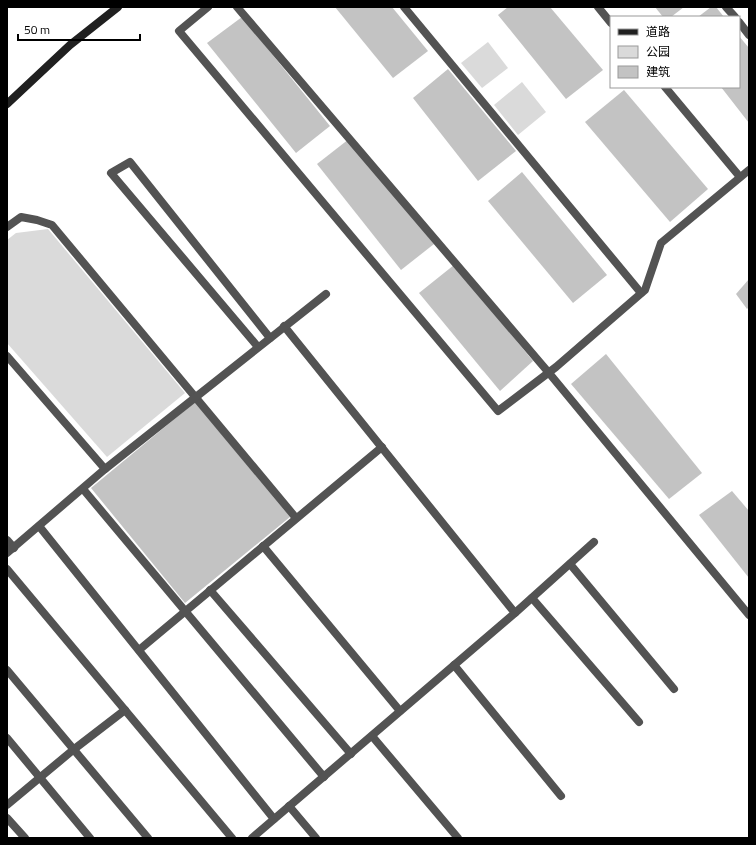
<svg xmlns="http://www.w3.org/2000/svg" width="756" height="845" font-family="'Titillium Web','Noto Sans SC',sans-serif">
  <rect width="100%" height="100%" fill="#fff"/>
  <g fill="#dadada">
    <path d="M488,42L508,68L482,88L461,63Z"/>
    <path d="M522,82L546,112L518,135L494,105Z"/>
    <path d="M48,229L185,393L107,457L7,343V240L16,233Z"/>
  </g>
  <g fill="#c3c3c3">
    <path d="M335,7H392L428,51L393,78Z"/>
    <path d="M508,7H550L603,70L566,99L498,15Z"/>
    <path d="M655,7H684L671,17H663Z"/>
    <path d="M711,7H716L724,17H698Z"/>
    <path d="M242,17L330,126L296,153L207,43Z"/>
    <path d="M739,36L749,48V123L721,87H739Z"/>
    <path d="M448,69L516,151L478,181L413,98Z"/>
    <path d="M624,90L708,189L670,222L585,122Z"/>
    <path d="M349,139L434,244L401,270L317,164Z"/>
    <path d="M522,172L607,275L573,303L488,201Z"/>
    <path d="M454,265L533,361L500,391L419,293Z"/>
    <path d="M749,279V307L747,309L736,294Z"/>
    <path d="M606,354L702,473L669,499L571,384Z"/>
    <path d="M195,402L290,517L185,603L91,488Z"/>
    <path d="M732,491L749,511V578L699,515Z"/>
  </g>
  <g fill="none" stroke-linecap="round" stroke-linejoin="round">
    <g stroke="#535353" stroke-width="8">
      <path d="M208,7L179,31L498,411L556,367L645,290L661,243L749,170"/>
      <path d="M237,7L549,373L749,615"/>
      <path d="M404,7L641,293"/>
      <path d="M598,7L611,23"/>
      <path d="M726,7L735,17"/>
      <path d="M739,22L749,35"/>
      <path d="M665,87L740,177"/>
      <path d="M7,227L21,217L37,220L52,225L296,518"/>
      <path d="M284,326L515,613"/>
      <path d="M258,347L111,173L130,162L270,338"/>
      <path d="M7,356L105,469"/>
      <path d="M83,489L324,777"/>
      <path d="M39,526L274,819"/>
      <path d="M7,540L14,548"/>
      <path d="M263,546L400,711"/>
      <path d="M7,553L105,469L326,294"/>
      <path d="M570,564L674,689"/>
      <path d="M7,569L232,838"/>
      <path d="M210,590L351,754"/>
      <path d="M532,598L639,722"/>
      <path d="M139,650L382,447"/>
      <path d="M454,665L561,796"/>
      <path d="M7,670L148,838"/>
      <path d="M372,736L458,838"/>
      <path d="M7,738L90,838"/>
      <path d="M7,805L73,750L125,710"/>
      <path d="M289,806L316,838"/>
      <path d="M7,818L25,838"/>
      <path d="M252,838L515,613L594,542"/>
    </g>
    <path stroke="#202020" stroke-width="8" d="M7,104L70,45L118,7"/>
  </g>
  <rect width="756" height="845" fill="none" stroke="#000000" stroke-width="16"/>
  <rect x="610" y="16" width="130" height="72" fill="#ffffff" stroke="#999999"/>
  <rect x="618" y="29" width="20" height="6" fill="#202020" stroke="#999999"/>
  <text x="646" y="36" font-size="12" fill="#000000">道路</text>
  <rect x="618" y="46" width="20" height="12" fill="#dadada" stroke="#999999"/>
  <text x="646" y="56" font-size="12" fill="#000000">公园</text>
  <rect x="618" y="66" width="20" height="12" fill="#c3c3c3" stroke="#999999"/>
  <text x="646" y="76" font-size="12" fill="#000000">建筑</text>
  <path d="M18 34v6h122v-6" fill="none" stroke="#000000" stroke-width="2"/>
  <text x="24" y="34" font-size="12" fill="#000000" stroke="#ffffff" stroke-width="3" paint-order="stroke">50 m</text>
</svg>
